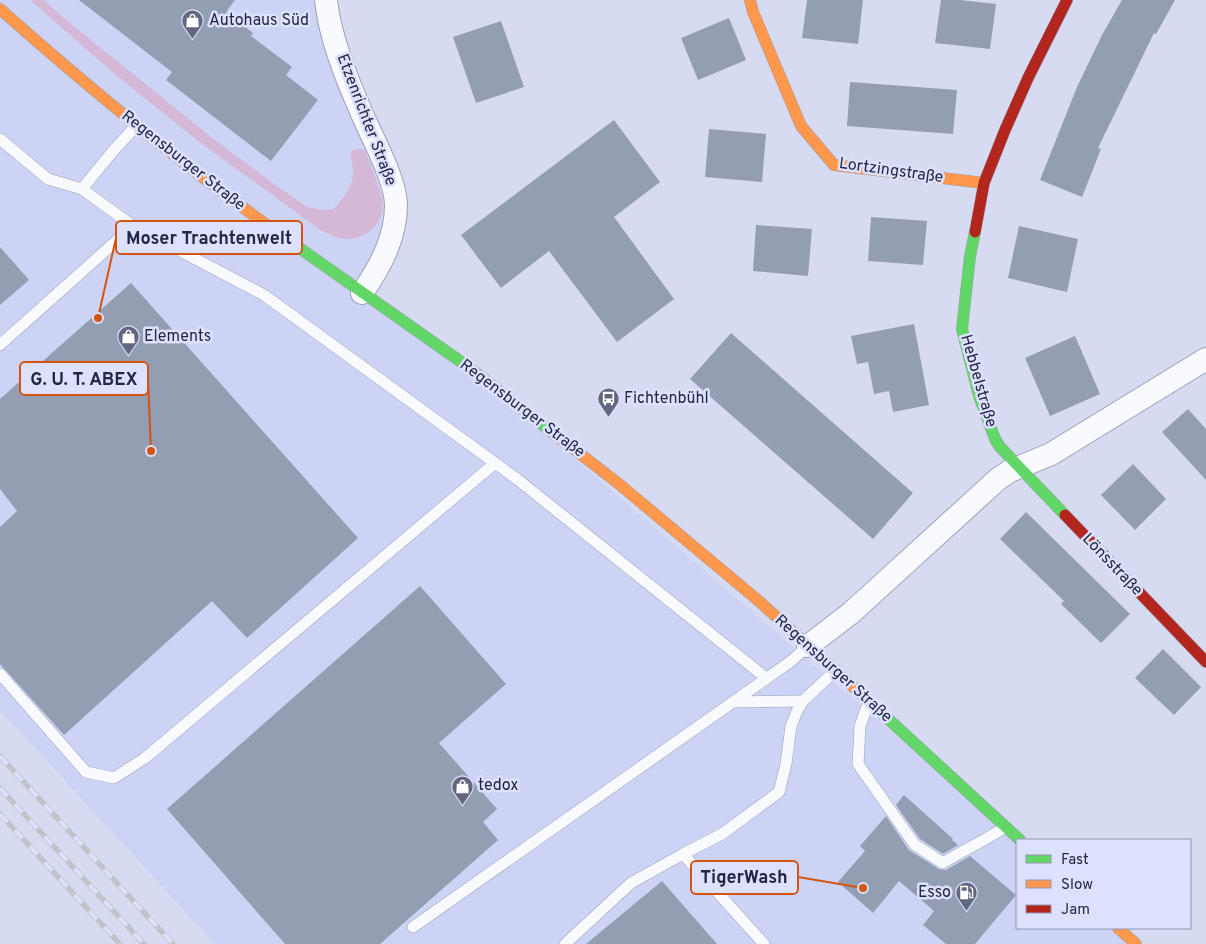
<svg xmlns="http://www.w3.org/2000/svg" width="1206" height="944" font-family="Overpass,sans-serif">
  <rect width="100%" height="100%" fill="#d7dbf1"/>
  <path fill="#cdd3f5" d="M0,0H326L396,204L362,292L467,366L1017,840V928H1118L1136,944H215L0,710Z"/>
  <path fill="#d5b8d8" d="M30,0H44L65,19L211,137L274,184L307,207L322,210L334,209C344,197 354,186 353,170C353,163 349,157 352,150L359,149L365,150C370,165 382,191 383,205C383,227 360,243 340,238C334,237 327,233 322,231L202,144L117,76Z"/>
  <g fill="#949eb2">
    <path d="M79,0H235L226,12L253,33L251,36L292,67L286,75L318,100L271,161L166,80L172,72Z"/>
    <path d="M807,0H863L858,44L802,38Z"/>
    <path d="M941,0H960L996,4L990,49L935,43Z"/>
    <path d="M1122,0H1175L1156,34L1154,33L1098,148L1101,149L1082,197L1040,180L1077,87L1102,35Z"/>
    <path d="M729,18L746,60L698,80L681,38Z"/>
    <path d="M501,21L524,87L476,103L453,37Z"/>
    <path d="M850,82L957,90L953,134L847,126Z"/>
    <path d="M614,120L660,182L614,217L674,299L617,342L549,251L501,288L461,235Z"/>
    <path d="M709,129L766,134L762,182L705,177Z"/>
    <path d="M871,217L927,221L923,265L868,261Z"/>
    <path d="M756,225L812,229L808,276L753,271Z"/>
    <path d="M1019,226L1078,239L1067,292L1008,278Z"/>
    <path d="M0,247L29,280L0,305Z"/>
    <path d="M131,283L358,538L247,638L212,601L64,735L0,664V527L17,511L0,489V399Z"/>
    <path d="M914,324L929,405L893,412L889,391L874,394L868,362L857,364L851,336Z"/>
    <path d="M731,333L913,493L873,539L690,379Z"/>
    <path d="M1075,336L1100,394L1050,416L1025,358Z"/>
    <path d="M1188,409L1206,429V480L1162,432Z"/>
    <path d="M1133,464L1166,499L1135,530L1101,495Z"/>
    <path d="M1026,512L1130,614L1101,643L1061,604L1064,601L1000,539Z"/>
    <path d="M420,586L506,684L439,743L497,809L483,822L498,840L380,944H285L167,809Z"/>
    <path d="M1163,649L1201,687L1174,715L1135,678Z"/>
    <path d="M904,795L953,839L952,840L958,845L943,854L920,839L896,805Z"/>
    <path d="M886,816L909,850L939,869L946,870L970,856L1016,895L975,944H946L923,925L934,911L899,881L873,913L838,882L865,851L860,846Z"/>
    <path d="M662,881L717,944H586Z"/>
  </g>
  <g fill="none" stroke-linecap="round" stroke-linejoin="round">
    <defs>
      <g id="lane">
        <path d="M136,126L113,151L82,189L133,226L264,295L517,479L766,678"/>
        <path d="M0,139L48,179L82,189"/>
        <path d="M0,345L133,226"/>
        <path d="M0,674L86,772L114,778L145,758L494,464"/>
        <path d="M869,701L860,726L858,764L915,845L943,863C963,850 985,841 1005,827"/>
        <path d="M733,702L803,701"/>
        <path d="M683,854L764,944"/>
        <path d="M413,927L790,662L808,646"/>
        <path d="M565,944L631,883L683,854L722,834L779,792L786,764L791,726L797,711L803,701L836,670"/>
      </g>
      <g id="street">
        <path d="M326,0C330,37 345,75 360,109C370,134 396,179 396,205C396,238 380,267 362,293"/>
        <path d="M808,646L851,613L998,479L1010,471L1051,454L1206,359"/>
      </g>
      <g id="fast">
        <path d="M975,232L970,256L962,329L979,396L995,439L1000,447L1065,515"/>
        <path d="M278,233L467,366L557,436"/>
        <path d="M861,694L1020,840"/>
      </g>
      <g id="slow">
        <path d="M750,0L753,12L801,126L834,165L984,183"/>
        <path d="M0,9C89,88 181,164 278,233"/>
        <path d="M557,436L619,484L760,602L861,694"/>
        <path d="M1118,928L1136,944"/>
      </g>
      <g id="jam">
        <path d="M975,232L984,183L1005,130L1028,78L1067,0"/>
        <path d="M1065,515L1206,662"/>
      </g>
    </defs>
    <use href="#lane" stroke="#9c9fb4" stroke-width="12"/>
    <use href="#street" stroke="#9c9fb4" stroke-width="24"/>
    <use href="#fast" stroke="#9c9fb4" stroke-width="12"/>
    <use href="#slow" stroke="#9c9fb4" stroke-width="12"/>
    <use href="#jam" stroke="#9c9fb4" stroke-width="12"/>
    <use href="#lane" stroke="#f9fafd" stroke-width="11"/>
    <use href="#street" stroke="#f9fafd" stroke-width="22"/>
    <use href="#fast" stroke="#63d668" stroke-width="11"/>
    <use href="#slow" stroke="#ff974d" stroke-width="11"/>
    <use href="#jam" stroke="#b3261e" stroke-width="11"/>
    <defs>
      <g id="rail">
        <path d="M0,756L173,944"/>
        <path d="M0,788L144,944"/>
        <path d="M0,814L120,944"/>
      </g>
    </defs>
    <use href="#rail" stroke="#c2c3ca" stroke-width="5.5"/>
    <use href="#rail" stroke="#dce1fd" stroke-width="4" stroke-dasharray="11" stroke-linecap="butt"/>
  </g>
  <defs>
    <symbol id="shop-pin" viewBox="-11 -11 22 30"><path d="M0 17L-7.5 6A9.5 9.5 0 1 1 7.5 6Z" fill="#63667f" stroke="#dce1fd"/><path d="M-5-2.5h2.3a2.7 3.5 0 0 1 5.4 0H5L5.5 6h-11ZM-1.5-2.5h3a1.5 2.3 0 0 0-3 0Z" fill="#fff"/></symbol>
    <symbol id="bus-pin" viewBox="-11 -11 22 30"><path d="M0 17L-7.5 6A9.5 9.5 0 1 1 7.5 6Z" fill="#63667f" stroke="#dce1fd"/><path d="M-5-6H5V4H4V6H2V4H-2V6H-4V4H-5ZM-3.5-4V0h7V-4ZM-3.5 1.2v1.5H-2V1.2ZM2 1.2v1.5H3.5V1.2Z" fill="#fff"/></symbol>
    <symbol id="fuel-pin" viewBox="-11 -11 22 30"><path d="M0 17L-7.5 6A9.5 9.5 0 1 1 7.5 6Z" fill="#63667f" stroke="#dce1fd"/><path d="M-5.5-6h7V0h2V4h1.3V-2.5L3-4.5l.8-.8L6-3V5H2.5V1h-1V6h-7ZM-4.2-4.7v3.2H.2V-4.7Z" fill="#fff"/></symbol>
  </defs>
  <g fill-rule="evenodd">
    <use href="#shop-pin" x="180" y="8" width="25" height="34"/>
    <use href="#shop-pin" x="116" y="324" width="25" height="34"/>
    <use href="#bus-pin" x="596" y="386" width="25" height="34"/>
    <use href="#shop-pin" x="450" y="774" width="25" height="34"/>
    <use href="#fuel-pin" x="954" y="880" width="25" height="34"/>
  </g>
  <g text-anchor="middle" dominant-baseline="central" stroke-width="5" stroke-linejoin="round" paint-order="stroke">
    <g font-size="16" fill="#242741" stroke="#dce1fd" text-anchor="start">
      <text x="209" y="21">Autohaus Süd</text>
      <text x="144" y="337">Elements</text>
      <text x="624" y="399">Fichtenbühl</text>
      <text x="478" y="786">tedox</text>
      <text x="951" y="893" text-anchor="end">Esso</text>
    </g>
    <g font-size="16" fill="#242741" stroke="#dce1fd">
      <text transform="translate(366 120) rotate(69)">Etzenrichter Straße</text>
      <text transform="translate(183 161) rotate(38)">Regensburger Straße</text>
      <text transform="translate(891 171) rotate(8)">Lortzingstraße</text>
      <text transform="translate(978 381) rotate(74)">Hebbelstraße</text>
      <text transform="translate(522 409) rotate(37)">Regensburger Straße</text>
      <text transform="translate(1112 565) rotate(46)">Lönsstraße</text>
      <text transform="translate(833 669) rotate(42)">Regensburger Straße</text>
    </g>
  </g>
  <path fill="none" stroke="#d45411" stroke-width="2" d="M98 318L116 238M151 451L148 379M863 888L798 877"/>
  <g fill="#d45411" stroke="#dce1fd" stroke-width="2">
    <circle cx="98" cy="318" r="5"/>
    <circle cx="151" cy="451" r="5"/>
    <circle cx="863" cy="888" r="5"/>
  </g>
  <g fill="#dce1fd" stroke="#d45411" stroke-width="2">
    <rect x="116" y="221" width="186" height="33" rx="5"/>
    <rect x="20" y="362" width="128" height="33" rx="5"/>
    <rect x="691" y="861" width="107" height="33" rx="5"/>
  </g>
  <g font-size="18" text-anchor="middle" font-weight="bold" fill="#242741">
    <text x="209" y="244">Moser Trachtenwelt</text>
    <text x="84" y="385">G. U. T. ABEX</text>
    <text x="744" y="883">TigerWash</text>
  </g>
  <rect x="1016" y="839" width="175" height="90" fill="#dce1fd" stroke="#9297b2"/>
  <rect x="1026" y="855" width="25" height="8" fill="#63d668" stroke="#9297b2"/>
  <text x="1061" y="864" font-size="15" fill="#242741">Fast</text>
  <rect x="1026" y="880" width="25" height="8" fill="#ff974d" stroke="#9297b2"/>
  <text x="1061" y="889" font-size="15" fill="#242741">Slow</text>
  <rect x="1026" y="905" width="25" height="8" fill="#b3261e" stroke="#9297b2"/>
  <text x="1061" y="914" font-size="15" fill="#242741">Jam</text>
</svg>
